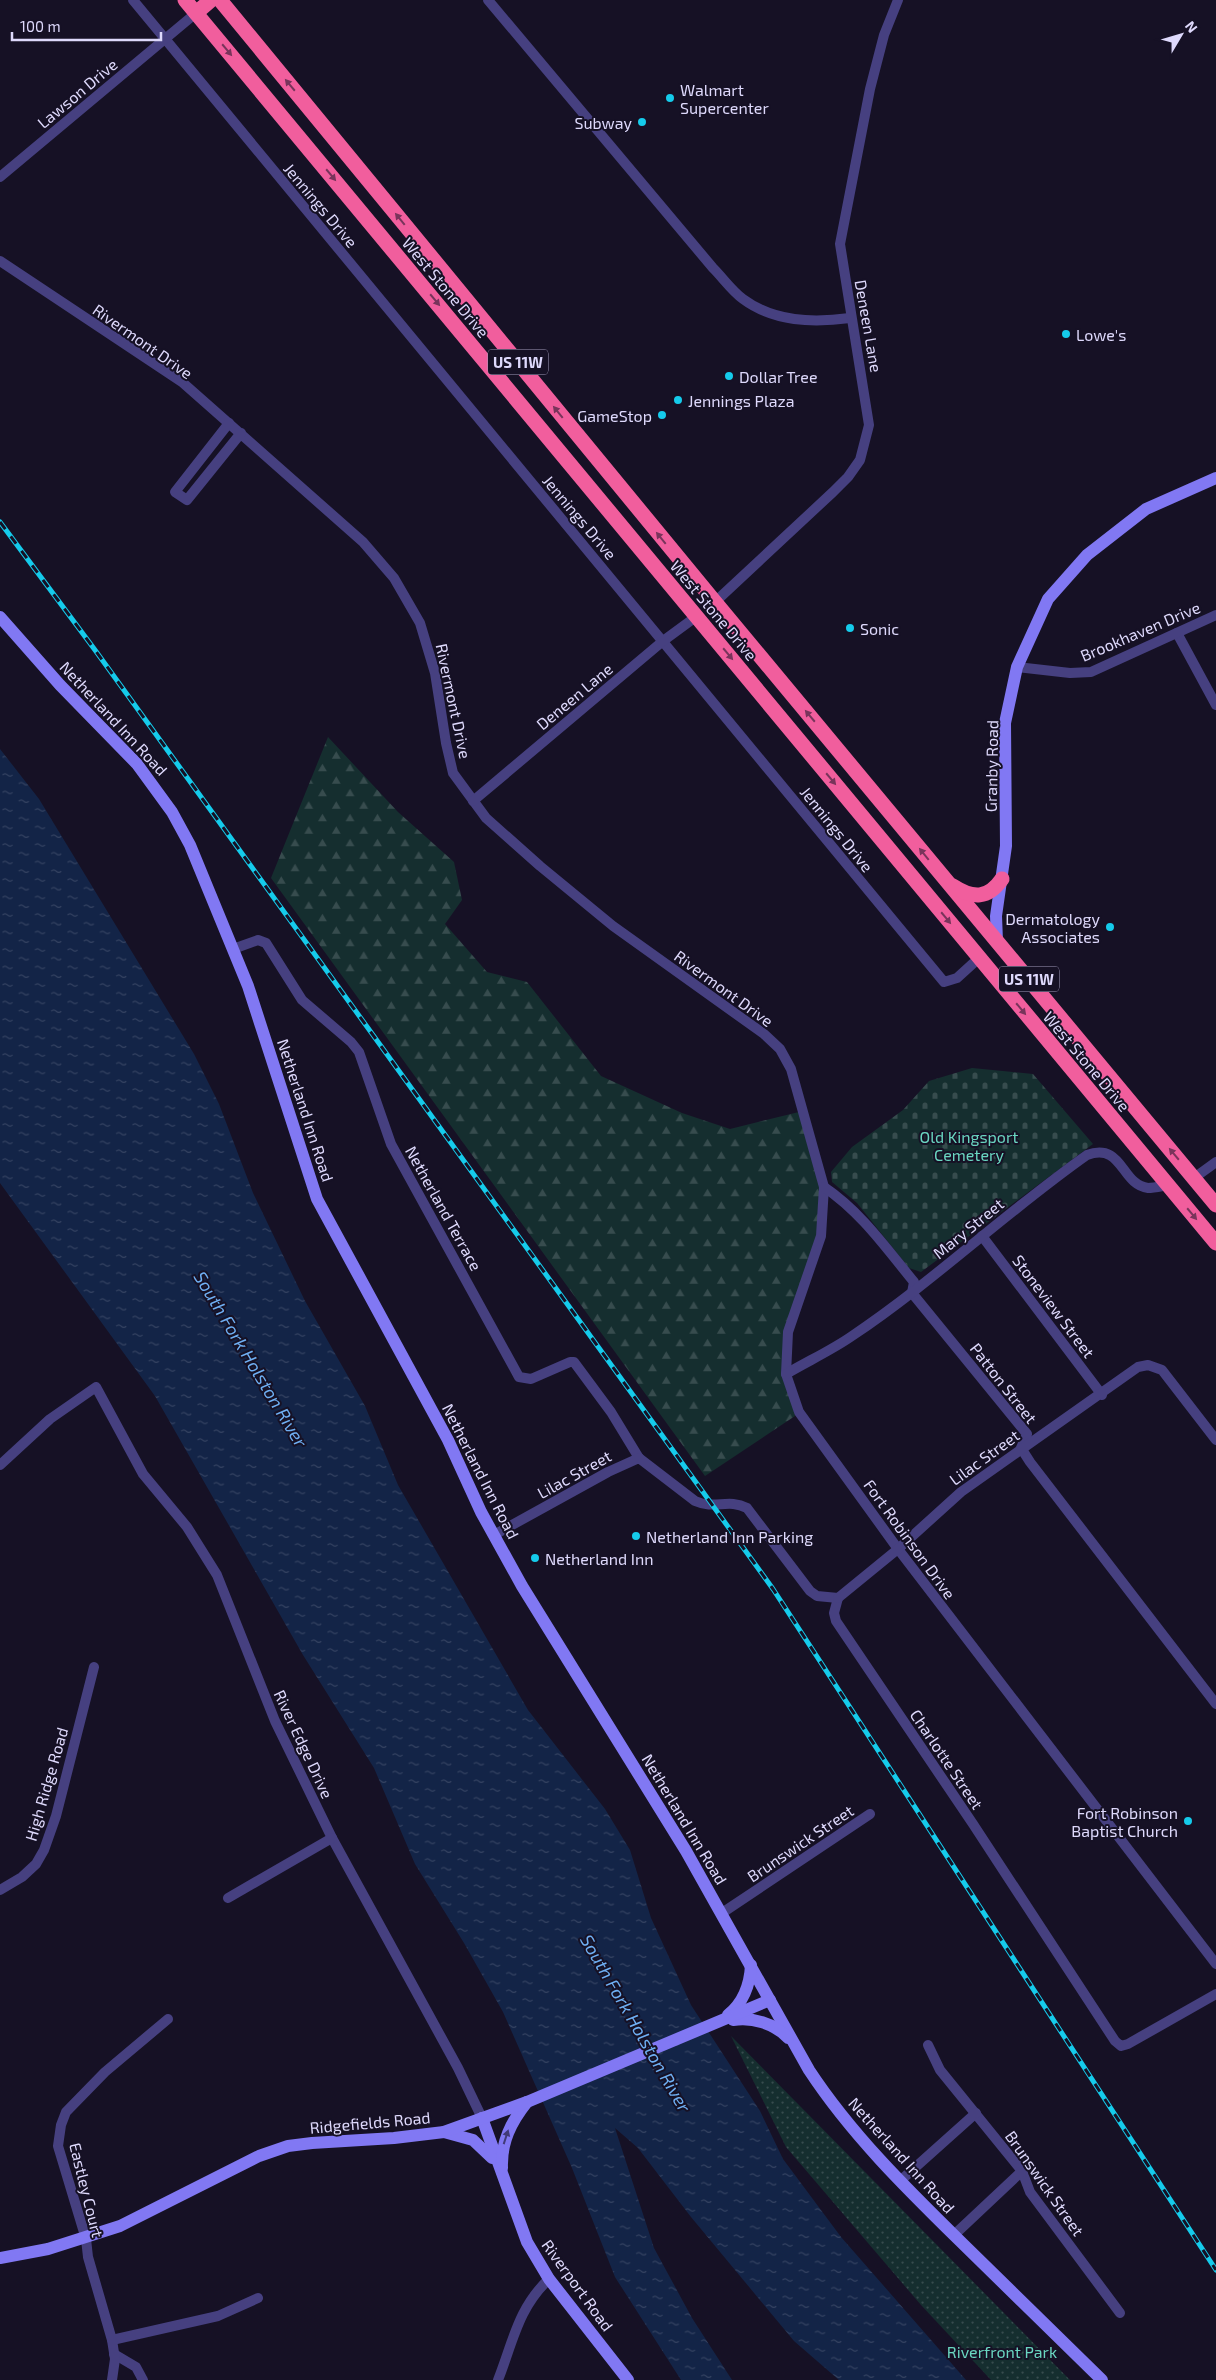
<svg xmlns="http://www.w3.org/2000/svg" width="1216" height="2380" font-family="'Exo 2',sans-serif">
  <defs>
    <pattern id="grass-dots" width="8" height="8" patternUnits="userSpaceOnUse" patternTransform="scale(1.25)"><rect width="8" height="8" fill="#152e2f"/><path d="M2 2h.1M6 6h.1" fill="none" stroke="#374c4e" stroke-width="1.8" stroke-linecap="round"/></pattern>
    <pattern id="forest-firs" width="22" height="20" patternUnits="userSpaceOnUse" patternTransform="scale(1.25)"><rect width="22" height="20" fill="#152e2f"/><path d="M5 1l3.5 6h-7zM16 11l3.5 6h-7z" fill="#374c4e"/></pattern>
    <pattern id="cemetery-stones" width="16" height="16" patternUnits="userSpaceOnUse" patternTransform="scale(1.25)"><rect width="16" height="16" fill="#152e2f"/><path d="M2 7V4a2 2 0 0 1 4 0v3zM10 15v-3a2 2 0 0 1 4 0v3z" fill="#374c4e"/></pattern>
    <pattern id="water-ripples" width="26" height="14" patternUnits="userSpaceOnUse" patternTransform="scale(1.25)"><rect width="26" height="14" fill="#132447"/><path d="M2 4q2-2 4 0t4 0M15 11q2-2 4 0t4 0" fill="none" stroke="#354362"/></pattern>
  </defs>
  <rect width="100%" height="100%" fill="#161125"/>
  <path fill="url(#grass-dots)" d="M731,2036L1070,2380H991L921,2305L786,2147Z"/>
  <path fill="url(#forest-firs)" d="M328,737L398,812L454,862L462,900L445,924L487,972L527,982L601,1076L682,1113L730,1129L803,1111L824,1187V1212L788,1332L786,1374L795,1416L705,1476L271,878Z"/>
  <path fill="url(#cemetery-stones)" d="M972,1068L1033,1074L1093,1144L921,1272L909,1268L857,1203L832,1182L831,1172L852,1147L903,1110L929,1081Z"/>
  <path fill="url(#water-ripples)" d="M0,749L39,799L194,1054L219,1104L253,1193L305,1301L365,1406L398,1485L528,1710L605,1809L630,1850L651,1918L691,2005L760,2111L783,2159L841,2237L966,2380H839L794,2341L691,2217L638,2148L615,2128L654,2248L692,2318L732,2380H681L615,2277L572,2168L503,2012L464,1943L415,1864L374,1768L303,1655L155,1396L0,1183Z"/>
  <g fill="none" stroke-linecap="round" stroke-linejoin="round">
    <g stroke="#464080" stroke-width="10">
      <path d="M133,0L944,982L957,978L979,958"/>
      <path d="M488,0L713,268C723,278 732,291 743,299C774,322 813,323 850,318"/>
      <path d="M0,177L196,13"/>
      <path d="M0,261L182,382L363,542L394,578L420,623L435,673L446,743L453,773L486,818L540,866L613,926L764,1034L780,1049L791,1069L824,1187L821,1236L788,1332L786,1374L799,1412L898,1549L1216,1964"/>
      <path d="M229,423L175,492L187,500L241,433"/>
      <path d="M715,602L833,492L848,477L860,460L869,425L840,244L870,89L884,35L898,0"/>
      <path d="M1177,633L1216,705"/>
      <path d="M1017,667L1070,673L1091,672L1216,615"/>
      <path d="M473,801L663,641L697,616"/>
      <path d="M233,949L258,940L266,943L302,1000L351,1042L359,1052L391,1144L519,1377L531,1379L570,1362H574L611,1412L639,1458"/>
      <path d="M1194,1178L1216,1162"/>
      <path d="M824,1187C861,1212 886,1248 914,1282L912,1293L1027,1434L1021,1448L1030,1462L1216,1704"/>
      <path d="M982,1236L1102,1395"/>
      <path d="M786,1374C808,1361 832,1350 852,1336C934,1281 1006,1212 1087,1155C1123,1142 1121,1185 1148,1188C1154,1188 1162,1186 1168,1185"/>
      <path d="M0,1465L50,1419L96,1387L143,1474L187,1527L217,1575L275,1721L332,1838L458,2068L482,2118"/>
      <path d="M494,1535L608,1472L639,1458L695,1501C715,1510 728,1498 747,1508L810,1591L817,1596L838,1598L834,1613L836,1621L973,1824L1115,2041L1121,2046L1128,2044L1216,1994"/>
      <path d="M838,1598L898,1549L961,1492L1138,1367L1148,1365L1162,1370L1216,1440"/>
      <path d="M0,1890L22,1877L36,1864L44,1850L56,1816L94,1667"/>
      <path d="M228,1898L332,1838"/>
      <path d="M722,1913L870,1814"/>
      <path d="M928,2045L940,2070L1022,2171L1030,2192L1120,2313"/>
      <path d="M900,2181L976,2113"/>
      <path d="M954,2235L1022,2171"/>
      <path d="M112,2340L218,2316L258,2298"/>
      <path d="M114,2354L136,2367L143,2380"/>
      <path d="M112,2380L115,2359L112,2340L88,2257L86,2239L58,2146L61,2125L66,2112L105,2072L168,2019"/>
      <path d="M498,2380C513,2342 518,2308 549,2279"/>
    </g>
    <g stroke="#8178f3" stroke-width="12">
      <path d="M0,617L60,685L137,764L172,812L190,845L248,986L317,1199L448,1440L481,1512L522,1586L686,1851L809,2070C851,2134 906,2188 960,2241C1007,2287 1055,2334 1102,2380"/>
      <path d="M997,941L996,916L1006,846L1005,723L1017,667L1048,599L1087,555L1146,509L1216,478"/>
      <path d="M728,2015C744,2002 750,1985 751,1965"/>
      <path d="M733,2020C752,2017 774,2023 788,2038"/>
      <path d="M482,2118L527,2242L549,2279L628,2380"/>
      <path d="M444,2132L473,2140L492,2158"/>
      <path d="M502,2168C501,2142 511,2122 527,2102"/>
      <path d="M0,2258L48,2249L120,2226L259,2156L288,2146L312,2143L394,2138L444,2132L527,2102L770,2000"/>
    </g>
    <g stroke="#f15e9d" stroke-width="15">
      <path d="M185,0L1216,1243"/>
      <path d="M220,0L715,602L1216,1205"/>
      <path d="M196,13L211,0"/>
      <path d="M953,886C973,899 988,899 1002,879"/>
    </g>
    <defs>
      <path id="rail" d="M0,522L95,650L773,1589L1216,2270"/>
    </defs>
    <use href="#rail" stroke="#15cbeb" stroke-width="5"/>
    <use href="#rail" stroke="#161125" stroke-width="3" stroke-dasharray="9" stroke-linecap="butt"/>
  </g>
  <defs><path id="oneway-solid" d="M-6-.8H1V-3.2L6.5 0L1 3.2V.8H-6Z" transform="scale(1.25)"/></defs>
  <g fill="#79345b">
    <use href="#oneway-solid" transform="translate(227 50) rotate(50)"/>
    <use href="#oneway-solid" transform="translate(290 85) rotate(-130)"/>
    <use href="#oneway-solid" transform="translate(331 175) rotate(50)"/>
    <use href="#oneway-solid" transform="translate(400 219) rotate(-129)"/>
    <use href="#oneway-solid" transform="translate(435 300) rotate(50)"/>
    <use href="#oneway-solid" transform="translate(558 412) rotate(-129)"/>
    <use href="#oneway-solid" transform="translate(661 538) rotate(-129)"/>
    <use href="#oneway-solid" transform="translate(728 654) rotate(50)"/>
    <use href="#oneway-solid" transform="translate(810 716) rotate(-130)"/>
    <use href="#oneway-solid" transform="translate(831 779) rotate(50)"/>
    <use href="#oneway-solid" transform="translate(924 854) rotate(-129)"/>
    <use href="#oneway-solid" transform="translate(946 918) rotate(50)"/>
    <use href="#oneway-solid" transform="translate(1021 1009) rotate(50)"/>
    <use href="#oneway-solid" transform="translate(1174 1154) rotate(-130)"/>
    <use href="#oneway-solid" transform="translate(1192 1214) rotate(50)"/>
  </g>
  <use fill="#413a77" href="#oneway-solid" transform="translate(506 2137) rotate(-72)"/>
  <g fill="#15cbeb" stroke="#161125" stroke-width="2">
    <circle cx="670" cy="98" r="5"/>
    <circle cx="642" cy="122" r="5"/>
    <circle cx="1066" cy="334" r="5"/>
    <circle cx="729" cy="376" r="5"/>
    <circle cx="678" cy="400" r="5"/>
    <circle cx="662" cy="415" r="5"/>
    <circle cx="850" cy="628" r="5"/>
    <circle cx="1110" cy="927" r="5"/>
    <circle cx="636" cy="1536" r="5"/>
    <circle cx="535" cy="1558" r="5"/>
    <circle cx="1188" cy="1821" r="5"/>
  </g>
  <g text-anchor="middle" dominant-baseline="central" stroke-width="4" stroke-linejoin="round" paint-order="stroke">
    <g fill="#161125" stroke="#a29dbc" stroke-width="1">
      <rect x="488" y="349.5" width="60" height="25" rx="4"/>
      <rect x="999" y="966.5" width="60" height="25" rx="4"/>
    </g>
    <g font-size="15" font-weight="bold" fill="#ded9fc">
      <text x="518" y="362">US 11W</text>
      <text x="1029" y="979">US 11W</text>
    </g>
    <g font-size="16" fill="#ded9fc" stroke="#161125" text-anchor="start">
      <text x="680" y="89">Walmart<tspan x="680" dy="18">Supercenter</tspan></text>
      <text x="632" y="122" text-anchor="end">Subway</text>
      <text x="1076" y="334">Lowe's</text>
      <text x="739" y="376">Dollar Tree</text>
      <text x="688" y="400">Jennings Plaza</text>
      <text x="652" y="415" text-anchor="end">GameStop</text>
      <text x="860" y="628">Sonic</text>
      <text x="1100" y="918" text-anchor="end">Dermatology<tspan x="1100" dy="18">Associates</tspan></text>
      <text x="646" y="1536">Netherland Inn Parking</text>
      <text x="545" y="1558">Netherland Inn</text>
      <text x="1178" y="1812" text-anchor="end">Fort Robinson<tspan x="1178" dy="18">Baptist Church</tspan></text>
    </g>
    <g font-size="16" fill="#ded9fc" stroke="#161125">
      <text transform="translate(77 93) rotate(-40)">Lawson Drive</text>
      <text transform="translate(321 205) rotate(50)">Jennings Drive</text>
      <text transform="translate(446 287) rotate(50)">West Stone Drive</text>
      <text transform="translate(869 326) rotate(80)">Deneen Lane</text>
      <text transform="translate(143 341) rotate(35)">Rivermont Drive</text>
      <text transform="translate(580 517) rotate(50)">Jennings Drive</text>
      <text transform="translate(714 610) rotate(50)">West Stone Drive</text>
      <text transform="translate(1140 631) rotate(-23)">Brookhaven Drive</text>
      <text transform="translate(574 696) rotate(-40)">Deneen Lane</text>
      <text transform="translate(454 701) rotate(78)">Rivermont Drive</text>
      <text transform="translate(114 718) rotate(47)">Netherland Inn Road</text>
      <text transform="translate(991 766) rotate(-89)">Granby Road</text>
      <text transform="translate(837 829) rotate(51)">Jennings Drive</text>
      <text transform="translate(724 988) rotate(36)">Rivermont Drive</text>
      <text transform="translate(1087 1061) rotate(50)">West Stone Drive</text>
      <text transform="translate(306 1110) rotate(72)">Netherland Inn Road</text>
      <text transform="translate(444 1208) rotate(61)">Netherland Terrace</text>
      <text transform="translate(968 1228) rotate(-39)">Mary Street</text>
      <text transform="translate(1054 1306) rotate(53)">Stoneview Street</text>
      <text transform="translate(1004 1383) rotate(52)">Patton Street</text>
      <text transform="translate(984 1457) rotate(-36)">Lilac Street</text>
      <text transform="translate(481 1471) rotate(63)">Netherland Inn Road</text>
      <text transform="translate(574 1474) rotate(-29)">Lilac Street</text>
      <text transform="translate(910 1539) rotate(54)">Fort Robinson Drive</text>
      <text transform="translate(304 1744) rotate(65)">River Edge Drive</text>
      <text transform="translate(947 1759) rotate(56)">Charlotte Street</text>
      <text transform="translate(46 1784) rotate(-74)">High Ridge Road</text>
      <text transform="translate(685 1819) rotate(59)">Netherland Inn Road</text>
      <text transform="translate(800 1843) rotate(-34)">Brunswick Street</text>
      <text transform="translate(370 2122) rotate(-5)">Ridgefields Road</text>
      <text transform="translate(902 2155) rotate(48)">Netherland Inn Road</text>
      <text transform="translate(1045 2183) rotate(55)">Brunswick Street</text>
      <text transform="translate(87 2190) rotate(76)">Eastley Court</text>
      <text transform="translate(578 2285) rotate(54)">Riverport Road</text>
    </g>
    <g font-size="16" fill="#6ad6c1" stroke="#161125">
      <text x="969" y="1136">Old Kingsport<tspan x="969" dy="18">Cemetery</tspan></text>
      <text x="1002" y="2351">Riverfront Park</text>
    </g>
    <g font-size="18" font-style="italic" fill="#6faff3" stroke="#161125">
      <text transform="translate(251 1359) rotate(59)">South Fork Holston River</text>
      <text transform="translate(636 2023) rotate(60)">South Fork Holston River</text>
    </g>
  </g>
  <g transform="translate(1181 35) rotate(52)" stroke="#161125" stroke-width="4" paint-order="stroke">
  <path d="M0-4L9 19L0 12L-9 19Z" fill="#ded9fc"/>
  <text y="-8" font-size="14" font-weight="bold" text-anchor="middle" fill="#ded9fc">N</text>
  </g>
  <path d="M12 32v8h149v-8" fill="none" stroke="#ded9fc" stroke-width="2.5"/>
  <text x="20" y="32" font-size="15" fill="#ded9fc" stroke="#161125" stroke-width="4" paint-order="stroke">100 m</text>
</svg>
